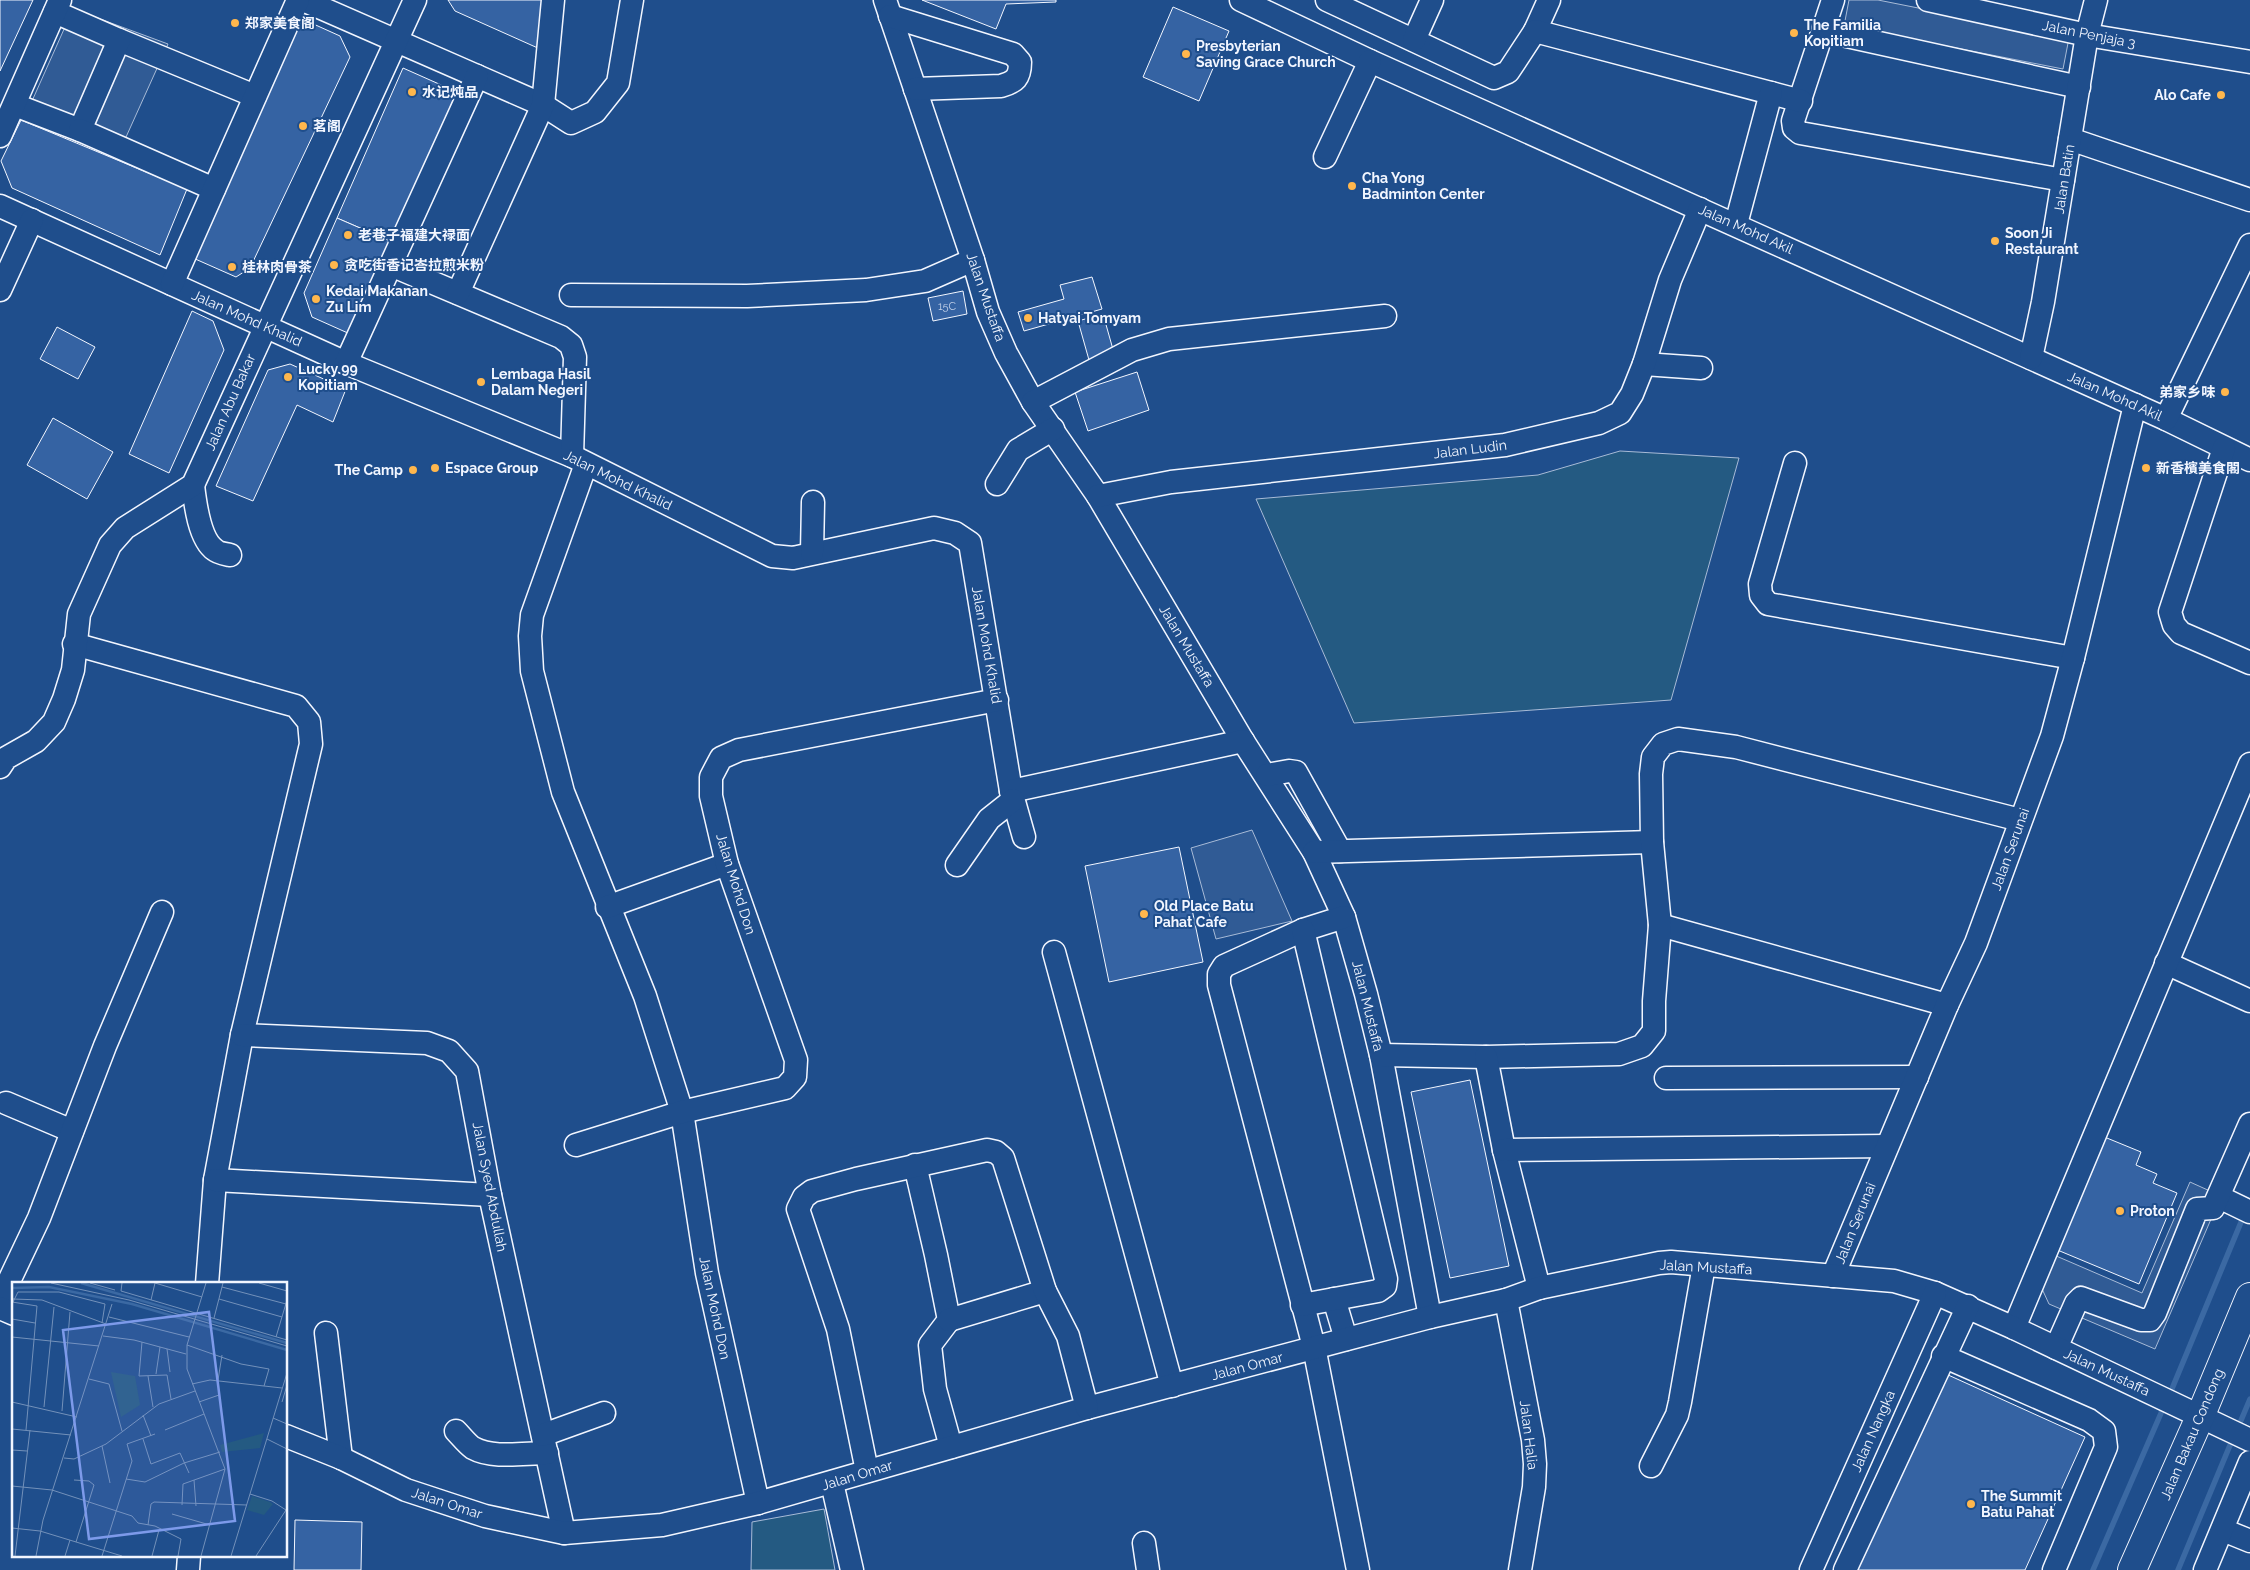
<svg xmlns="http://www.w3.org/2000/svg" width="2250" height="1570" font-family="Raleway,'Noto Sans SC',sans-serif">
  <rect width="100%" height="100%" fill="#1f4e8c"/>
  <g fill="#245a82" stroke="#a8bbd7">
    <path d="M1620,451L1739,458L1671,700L1354,723L1256,499L1538,475Z"/>
    <path d="M824,1509L835,1570H751L752,1522Z"/>
  </g>
  <g fill="#305b95" stroke="#a8bbd7">
    <path d="M1849,0H1878L2069,38L2063,69L1844,26Z"/>
    <path d="M73,9L168,44L117,157L24,119Z"/>
    <path d="M1252,830L1292,921L1216,939L1191,848Z"/>
    <path d="M2190,1182L2221,1196L2155,1349L2049,1304L2037,1278L2047,1252L2142,1293Z"/>
  </g>
  <g fill="none" stroke-linecap="round" stroke-linejoin="round">
    <g stroke="#3b69a3" stroke-width="5.5">
      <path d="M2169,1396L2244,1215"/>
      <path d="M2237,1430L2250,1399"/>
      <path d="M2093,1570L2165,1404"/>
      <path d="M2178,1570L2233,1438"/>
    </g>
  </g>
  <g fill="#3563a3" stroke="#f2f6ff">
    <path d="M0,0H33L0,71Z"/>
    <path d="M448,0H547L540,49L455,11Z"/>
    <path d="M922,0H1056V2L1006,4L996,29Z"/>
    <path d="M1173,7L1229,31L1199,101L1143,77Z"/>
    <path d="M309,22L340,36L350,57L250,268L236,277L193,258L294,29Z"/>
    <path d="M403,68L457,92L390,241L337,218Z"/>
    <path d="M21,120L187,189L160,255L12,188L1,161Z"/>
    <path d="M337,218L390,241L350,334L312,317L304,293Z"/>
    <path d="M1092,277L1102,309L1024,331L1018,312L1064,299L1060,285Z"/>
    <path d="M963,291L967,314L933,321L928,298Z"/>
    <path d="M192,311L213,321L224,350L169,473L129,454Z"/>
    <path d="M1103,314L1114,353L1089,360L1078,321Z"/>
    <path d="M57,327L95,347L78,379L40,359Z"/>
    <path d="M290,364L346,389L333,422L297,405L253,501L216,486L268,370Z"/>
    <path d="M1137,372L1149,410L1088,431L1075,392Z"/>
    <path d="M53,418L113,452L87,499L27,465Z"/>
    <path d="M1179,847L1203,962L1109,982L1085,866Z"/>
    <path d="M1470,1080L1509,1266L1450,1278L1411,1092Z"/>
    <path d="M2102,1136L2141,1152L2136,1165L2157,1174L2153,1183L2177,1193L2139,1284L2055,1249Z"/>
    <path d="M1946,1374L2085,1437L2025,1570H1857Z"/>
    <path d="M295,1520L362,1522L361,1570H294Z"/>
  </g>
  <g fill="none" stroke-linecap="round" stroke-linejoin="round">
    <defs>
      <g id="minor">
        <path d="M303,0L543,105L571,123L595,112L618,83L632,0"/>
        <path d="M885,0L973,260L988,312L1006,353L1033,402L1098,496L1243,741L1314,852L1344,917L1366,994L1381,1055L1430,1317"/>
        <path d="M1241,0L1370,61L2166,419L2250,460"/>
        <path d="M1327,0L1494,78L1508,72L1535,31L1549,0"/>
        <path d="M1833,0L1793,121L1794,128L1800,133L2063,180"/>
        <path d="M1928,0L2087,35L2250,62"/>
        <path d="M890,16L1013,54L1020,62C1020,78 1015,82 1001,86L915,89"/>
        <path d="M1535,31L1801,101"/>
        <path d="M1824,31L2079,87"/>
        <path d="M119,40L255,96"/>
        <path d="M1414,40L1432,0"/>
        <path d="M15,105L80,130L119,40L55,12"/>
        <path d="M80,130L214,189"/>
        <path d="M0,136L60,0"/>
        <path d="M2070,139L2250,200"/>
        <path d="M1325,157L1370,61"/>
        <path d="M0,206L346,363L572,456L772,556L793,558L934,528L955,533L970,543L1011,791L1024,837"/>
        <path d="M1736,224L1771,93"/>
        <path d="M391,265L561,337L571,345L575,357L572,456"/>
        <path d="M172,284L298,0"/>
        <path d="M0,290L32,220"/>
        <path d="M458,293L543,105L553,0"/>
        <path d="M571,295L747,296L866,290L925,281L973,260"/>
        <path d="M2031,358L2043,302L2087,35L2096,0"/>
        <path d="M346,363L477,76"/>
        <path d="M1644,364L1701,368"/>
        <path d="M1033,402L1132,350L1169,339L1385,316"/>
        <path d="M2166,419L2250,245"/>
        <path d="M2224,448L2170,612L2174,625L2181,633L2250,663"/>
        <path d="M1795,463L1760,584L1761,595L1768,604L2073,658"/>
        <path d="M586,464L532,615L530,636L532,671L563,792L645,996L682,1112L707,1273L758,1503"/>
        <path d="M997,484L1018,450L1053,429"/>
        <path d="M193,485C195,502 199,539 215,550C218,553 225,554 230,555"/>
        <path d="M1098,496L1171,482L1505,445L1599,423L1620,413L1632,394L1644,364L1670,280L1700,209"/>
        <path d="M812,553L813,502"/>
        <path d="M74,644L296,706L309,722L311,744L242,1035L215,1180L207,1284"/>
        <path d="M0,767L6,758L36,741L54,722L64,699L73,670L79,614L110,545L125,528L193,485L415,0"/>
        <path d="M1267,775L1289,771L1296,772L1340,851"/>
        <path d="M1011,791L1243,741"/>
        <path d="M1314,852L1652,842"/>
        <path d="M957,865L989,819L1013,800"/>
        <path d="M607,907L727,864"/>
        <path d="M1344,917L1303,930L1224,966L1219,974V985L1314,1347L1358,1570"/>
        <path d="M1660,925L1947,1005"/>
        <path d="M1054,952L1172,1386"/>
        <path d="M2166,963L2250,1001"/>
        <path d="M242,1035L427,1043L449,1051L467,1071L490,1195L564,1533"/>
        <path d="M1381,1055L1486,1057L1619,1054L1642,1046L1654,1031V1001L1660,925L1652,842L1651,774L1653,757L1663,744L1678,739L1736,747L2020,820"/>
        <path d="M1486,1057L1504,1150L1539,1288"/>
        <path d="M1666,1078L1917,1077"/>
        <path d="M6,1103L72,1131"/>
        <path d="M576,1145L682,1112L785,1088L795,1077L796,1060L727,864L711,796V777L721,758L739,750L997,700"/>
        <path d="M1504,1150L1887,1146"/>
        <path d="M915,1165L936,1255L949,1320L930,1345L935,1389L951,1447"/>
        <path d="M215,1180L490,1195"/>
        <path d="M2219,1197L2250,1212"/>
        <path d="M1833,1276L1947,1005L1976,943L2052,736L2073,658L2135,405"/>
        <path d="M1334,1299L1346,1339"/>
        <path d="M0,1300L39,1218L105,1046L162,912"/>
        <path d="M1506,1300L1533,1440L1535,1464L1534,1487L1520,1570"/>
        <path d="M1302,1305L1378,1291L1385,1286L1386,1279L1303,930"/>
        <path d="M0,1308L14,1314"/>
        <path d="M949,1320L1045,1291"/>
        <path d="M2014,1328L2250,764"/>
        <path d="M326,1333L341,1458"/>
        <path d="M2056,1348L2076,1303L2081,1298L2141,1320H2150L2155,1313L2197,1209L2213,1208L2250,1124"/>
        <path d="M1943,1356L2089,1420L2104,1431L2106,1447L2054,1570"/>
        <path d="M456,1431C461,1436 467,1444 473,1448C493,1459 524,1453 547,1453"/>
        <path d="M543,1435L604,1413"/>
        <path d="M286,1436L341,1458L406,1490L485,1516L564,1533L662,1525L758,1503L1087,1408L1430,1317L1506,1300L1539,1288L1659,1263L1671,1262L1894,1281L1935,1293L2014,1328L2250,1440"/>
        <path d="M1651,1466L1677,1415L1680,1402L1704,1265"/>
        <path d="M867,1471L838,1329L798,1209L804,1197L812,1191L856,1179L987,1150L996,1152L1003,1158L1045,1291L1068,1336L1087,1408"/>
        <path d="M832,1483L852,1570"/>
        <path d="M2223,1530L2250,1541"/>
        <path d="M1144,1543L1148,1570"/>
        <path d="M188,1570L189,1556"/>
        <path d="M1811,1570L1935,1293"/>
        <path d="M1845,1570L1968,1306"/>
        <path d="M2205,1570L2250,1462"/>
      </g>
      <path id="major" d="M2132,1570L2200,1417L2250,1297"/>
    </defs>
    <use href="#minor" stroke="#f2f6ff" stroke-width="25"/>
    <use href="#major" stroke="#f2f6ff" stroke-width="30"/>
    <use href="#minor" stroke="#1f4e8c" stroke-width="22"/>
    <use href="#major" stroke="#1f4e8c" stroke-width="28"/>
  </g>
  <g fill="#ffb74d" stroke="#1f4e8c" stroke-width="2">
    <circle cx="235" cy="23" r="5"/>
    <circle cx="1794" cy="33" r="5"/>
    <circle cx="1186" cy="54" r="5"/>
    <circle cx="412" cy="92" r="5"/>
    <circle cx="2221" cy="95" r="5"/>
    <circle cx="303" cy="126" r="5"/>
    <circle cx="1352" cy="186" r="5"/>
    <circle cx="348" cy="235" r="5"/>
    <circle cx="1995" cy="241" r="5"/>
    <circle cx="334" cy="265" r="5"/>
    <circle cx="232" cy="267" r="5"/>
    <circle cx="316" cy="299" r="5"/>
    <circle cx="1028" cy="318" r="5"/>
    <circle cx="288" cy="377" r="5"/>
    <circle cx="481" cy="382" r="5"/>
    <circle cx="2225" cy="392" r="5"/>
    <circle cx="435" cy="468" r="5"/>
    <circle cx="2146" cy="468" r="5"/>
    <circle cx="413" cy="470" r="5"/>
    <circle cx="1144" cy="914" r="5"/>
    <circle cx="2120" cy="1211" r="5"/>
    <circle cx="1971" cy="1504" r="5"/>
  </g>
  <g text-anchor="middle" dominant-baseline="central" stroke-width="4" stroke-linejoin="round" paint-order="stroke">
    <g font-size="11" fill="#c3d1e8">
      <text x="947" y="306">15C</text>
    </g>
    <g font-size="14" font-weight="bold" fill="#f2f6ff" stroke="#1f4e8c" text-anchor="start">
      <text x="245" y="23">郑家美食阁</text>
      <text x="1804" y="25">The Familia<tspan x="1804" dy="16">Kopitiam</tspan></text>
      <text x="1196" y="46">Presbyterian<tspan x="1196" dy="16">Saving Grace Church</tspan></text>
      <text x="422" y="92">水记炖品</text>
      <text x="2211" y="95" text-anchor="end">Alo Cafe</text>
      <text x="313" y="126">茗阁</text>
      <text x="1362" y="178">Cha Yong<tspan x="1362" dy="16">Badminton Center</tspan></text>
      <text x="2005" y="233">Soon Ji<tspan x="2005" dy="16">Restaurant</tspan></text>
      <text x="358" y="235">老巷子福建大禄面</text>
      <text x="344" y="265">贪吃街香记峇拉煎米粉</text>
      <text x="242" y="267">桂林肉骨茶</text>
      <text x="326" y="291">Kedai Makanan<tspan x="326" dy="16">Zu Lim</tspan></text>
      <text x="1038" y="318">Hatyai Tomyam</text>
      <text x="298" y="369">Lucky 99<tspan x="298" dy="16">Kopitiam</tspan></text>
      <text x="491" y="374">Lembaga Hasil<tspan x="491" dy="16">Dalam Negeri</tspan></text>
      <text x="2215" y="392" text-anchor="end">弟家乡味</text>
      <text x="445" y="468">Espace Group</text>
      <text x="2156" y="468">新香檳美食閣</text>
      <text x="403" y="470" text-anchor="end">The Camp</text>
      <text x="1154" y="906">Old Place Batu<tspan x="1154" dy="16">Pahat Cafe</tspan></text>
      <text x="2130" y="1211">Proton</text>
      <text x="1981" y="1496">The Summit<tspan x="1981" dy="16">Batu Pahat</tspan></text>
    </g>
    <g font-size="14" fill="#f2f6ff" stroke="#1f4e8c">
      <text transform="translate(2089 34) rotate(11)">Jalan Penjaja 3</text>
      <text transform="translate(2064 179) rotate(-81)">Jalan Batin</text>
      <text transform="translate(1746 229) rotate(24)">Jalan Mohd Akil</text>
      <text transform="translate(986 297) rotate(71)">Jalan Mustaffa</text>
      <text transform="translate(247 318) rotate(24)">Jalan Mohd Khalid</text>
      <text transform="translate(2115 396) rotate(24)">Jalan Mohd Akil</text>
      <text transform="translate(230 402) rotate(-66)">Jalan Abu Bakar</text>
      <text transform="translate(1470 449) rotate(-7)">Jalan Ludin</text>
      <text transform="translate(618 480) rotate(26)">Jalan Mohd Khalid</text>
      <text transform="translate(987 645) rotate(80)">Jalan Mohd Khalid</text>
      <text transform="translate(1187 646) rotate(59)">Jalan Mustaffa</text>
      <text transform="translate(2010 849) rotate(-70)">Jalan Serunai</text>
      <text transform="translate(736 884) rotate(73)">Jalan Mohd Don</text>
      <text transform="translate(1368 1006) rotate(76)">Jalan Mustaffa</text>
      <text transform="translate(490 1187) rotate(79)">Jalan Syed Abdullah</text>
      <text transform="translate(1855 1223) rotate(-68)">Jalan Serunai</text>
      <text transform="translate(1706 1267) rotate(3)">Jalan Mustaffa</text>
      <text transform="translate(715 1308) rotate(78)">Jalan Mohd Don</text>
      <text transform="translate(1247 1366) rotate(-15)">Jalan Omar</text>
      <text transform="translate(2107 1372) rotate(25)">Jalan Mustaffa</text>
      <text transform="translate(1873 1431) rotate(-66)">Jalan Nangka</text>
      <text transform="translate(2192 1434) rotate(-67)">Jalan Bakau Condong</text>
      <text transform="translate(1529 1435) rotate(83)">Jalan Halia</text>
      <text transform="translate(857 1475) rotate(-17)">Jalan Omar</text>
      <text transform="translate(447 1503) rotate(18)">Jalan Omar</text>
    </g>
  </g>
  <g transform="translate(12 1282)">
    <rect width="275" height="275" fill="#1f4e8c"/>
    <path d="M99,90L123,94L128,123L109,135ZM252,151L248,166L210,170L208,163ZM240,214L258,220L261,222L252,233L235,228Z" fill="#245a82"/>
    <path fill="none" stroke="#3b69a3" stroke-width="2.5" d="M69,1L275,61M0,6L37,5L120,22L275,68"/>
    <path fill="none" stroke="#7391ba" stroke-width="1" d="M39,1L117,18L275,64M78,1L103,8M110,1L109,9L275,58M143,1L190,15M247,1L275,9M210,5L274,22M1,17L30,18L94,42M207,17L270,35M139,18L143,1M0,20L25,24L14,148M1,20L6,10H47L93,22L90,41M97,35L177,55M202,36L211,1M0,37L23,41M91,54L122,58L174,72M0,55L87,64M264,55L275,18M130,60L127,94L155,93L159,117M175,63L229,82L257,87L252,104M155,67L158,90M144,92L148,65M136,94L141,125M77,97L97,102L110,149M206,98L210,73M180,102L198,98L270,106M0,120L65,135M187,120L207,113M270,120L275,103M32,125L42,25M50,129L58,30M131,133L139,154M261,136L275,142M0,147L59,153M153,148L192,132M131,157L139,182L168,171L177,191M255,157L275,167M90,164L98,201M0,168L15,169M52,176L62,177L94,162L147,122L183,109M114,197L133,200L172,181L208,170M62,198L77,199L82,203L64,260M182,198L184,224M0,204L40,208L120,234L126,241L143,244L169,257L166,274M238,212L260,219L274,228M170,223L171,202L213,187M160,232L198,243M136,243L139,222L142,220L235,223M0,246L28,249L110,274M3,274L18,148M24,274L31,238L100,22M53,274L58,258M90,274L120,179L115,162L143,152M140,274L147,248M189,274L213,187L175,87V63L194,1M219,274L275,91M244,274L274,228"/>
    <path fill="#7d9aea" fill-opacity="0.15" stroke="#7d9aea" stroke-width="2.5" d="M197,30L223,239L77,257L51,48Z"/>
    <rect width="275" height="275" fill="none" stroke="#f2f6ff" stroke-width="2.5"/>
  </g>
</svg>
